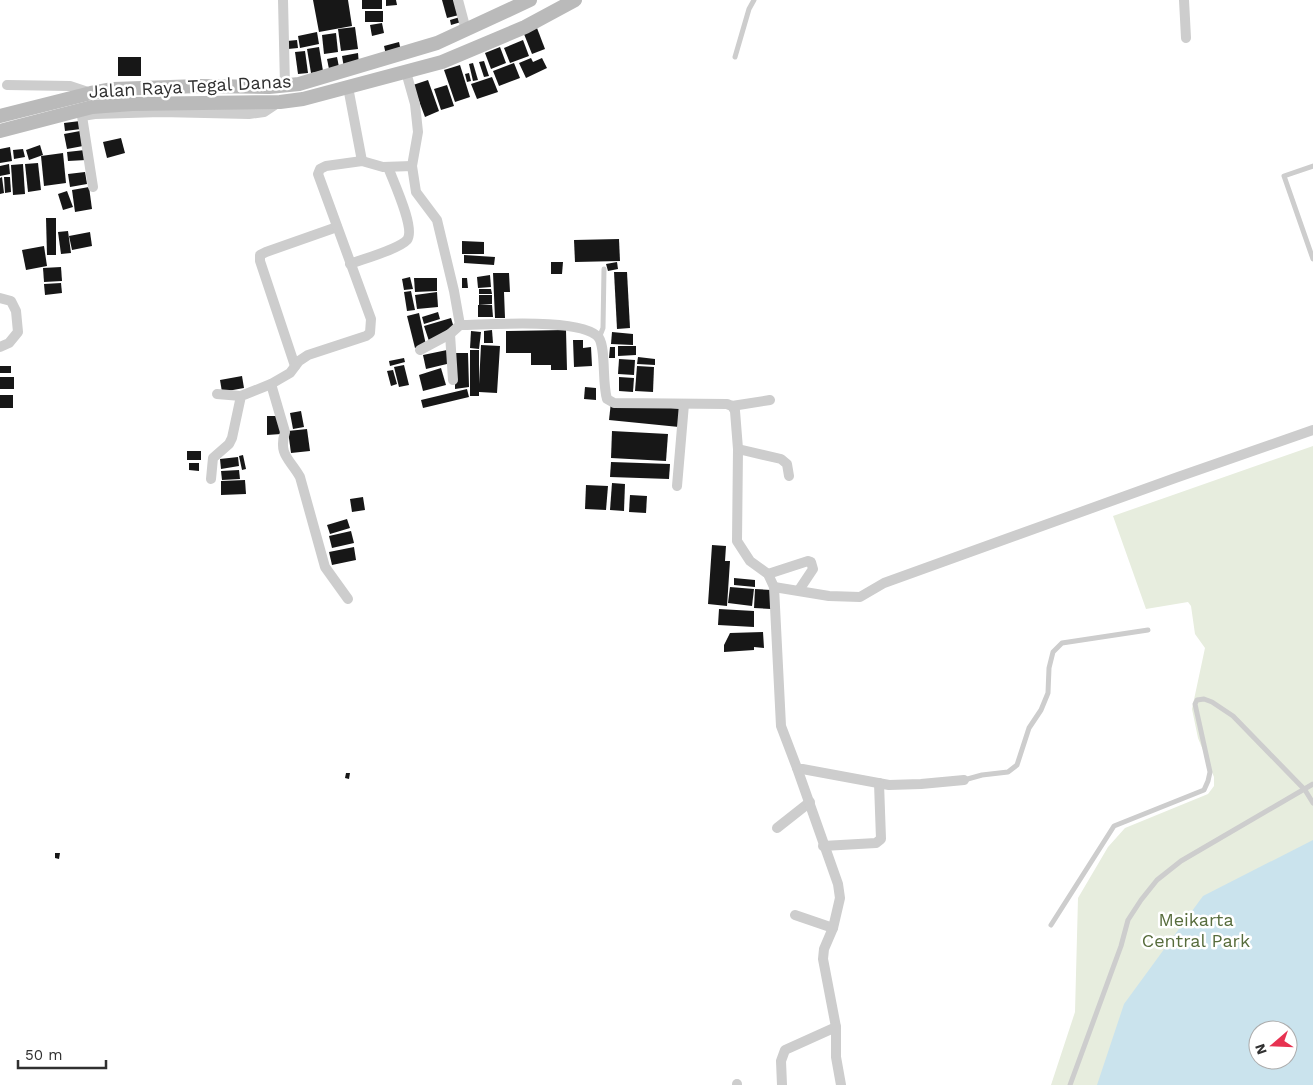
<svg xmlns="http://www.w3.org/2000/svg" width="1313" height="1085" font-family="'Work Sans',sans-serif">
  <rect width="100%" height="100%" fill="#fff"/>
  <path fill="#e7edde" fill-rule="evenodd" d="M1313,446V1085H1051L1075,1012L1078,898L1108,847L1125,828L1208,794L1214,786V777L1198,738L1192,709L1205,648L1195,634L1191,606L1188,602L1146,609L1113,516ZM1258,1030H1288V1060H1258Z"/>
  <path fill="#cae3ed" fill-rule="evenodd" d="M1313,840V1085H1097L1124,1004L1203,896ZM1258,1030H1288V1060H1258Z"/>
  <g fill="#171717">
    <path d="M313,0H348L352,26L319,32Z"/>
    <rect x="362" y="0" width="20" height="9"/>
    <path d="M386,0H396L397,5L386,6Z"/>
    <path d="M442,0H455L459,15L447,18Z"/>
    <rect x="365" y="11" width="18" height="11"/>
    <path d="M460,17L461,22L451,25L450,20Z"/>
    <path d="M382,23L384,33L372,36L370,25Z"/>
    <path d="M355,27L358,49L341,51L338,29Z"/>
    <path d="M537,28L545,49L532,54L524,34Z"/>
    <path d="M317,32L319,44L300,48L298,36Z"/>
    <path d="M336,33L338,52L324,54L322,35Z"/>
    <path d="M297,40L298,48L288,49L287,41Z"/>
    <path d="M523,40L529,56L510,63L504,48Z"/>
    <path d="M399,42L401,51L386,55L384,46Z"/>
    <path d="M319,47L323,71L311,73L307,49Z"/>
    <path d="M500,47L506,63L491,69L485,53Z"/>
    <path d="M305,51L308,73L298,74L295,52Z"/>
    <path d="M358,53L359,65L344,68L342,56Z"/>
    <rect x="118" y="57" width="23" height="19"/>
    <path d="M337,57L339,67L329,69L327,59Z"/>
    <path d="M531,58L533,62L542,58L547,68L526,78L519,63Z"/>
    <path d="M484,61L489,76L484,77L479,62Z"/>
    <path d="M473,63L478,80L473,81L469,64Z"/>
    <path d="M514,63L520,78L499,86L493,71Z"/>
    <path d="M460,65L470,97L455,102L444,70Z"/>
    <path d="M469,73L471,81L467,82L465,74Z"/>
    <path d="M492,77L498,92L477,99L471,84Z"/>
    <path d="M428,80L439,111L425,117L413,85Z"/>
    <path d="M447,85L454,106L441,110L434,89Z"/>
    <path d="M80,121L81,129L65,131L64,123Z"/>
    <path d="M80,131L83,146L67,149L64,134Z"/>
    <path d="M121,138L125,153L107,158L103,142Z"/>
    <path d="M40,145L43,155L29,160L26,150Z"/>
    <path d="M10,147L12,161L0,163V149Z"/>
    <path d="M23,149L25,157L14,159L13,150Z"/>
    <path d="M85,150L86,160L68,161L67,152Z"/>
    <path d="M63,153L66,183L44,186L41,156Z"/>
    <path d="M38,163L41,190L28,192L25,164Z"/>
    <path d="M9,164L10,174L0,176V166Z"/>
    <path d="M23,164L25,194L13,195L11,165Z"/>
    <path d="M85,172L87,184L70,187L68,174Z"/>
    <path d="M2,177L4,193L0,194V178Z"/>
    <path d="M4,177H10L11,192L5,193Z"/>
    <path d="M89,187L92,209L75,212L72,190Z"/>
    <path d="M67,191L73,207L63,210L58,194Z"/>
    <path d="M46,218H56V255H47Z"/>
    <path d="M68,231L71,253L61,254L58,232Z"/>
    <path d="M90,232L92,246L72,250L69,236Z"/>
    <path d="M619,239L620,261L575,262L574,240Z"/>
    <path d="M462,241L484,242V254H462Z"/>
    <path d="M44,246L47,266L26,270L22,250Z"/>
    <path d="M464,255L495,257L494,265L464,263Z"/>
    <path d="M551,262H563L562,274H551Z"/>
    <path d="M617,262L618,269L608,271L606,264Z"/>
    <path d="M61,267L62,281L44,282L43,268Z"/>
    <path d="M614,272H627L630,328L617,329Z"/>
    <path d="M493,273H509L510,292H504L505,318H495Z"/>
    <path d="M490,275L491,287L478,288L477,277Z"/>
    <path d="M410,277L413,289L404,290L402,279Z"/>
    <path d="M414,278H437V291L415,292Z"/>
    <path d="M462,278H467L468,288H462Z"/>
    <path d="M61,283L62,293L45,295L44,284Z"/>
    <path d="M479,289H491L492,294H479Z"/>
    <path d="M411,291L415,310L407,311L404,292Z"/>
    <path d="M437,292L438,307L417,309L415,295Z"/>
    <path d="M479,295H492V304L479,305Z"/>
    <path d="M478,305H492L493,317H478Z"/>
    <path d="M438,312L440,319L424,324L422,317Z"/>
    <path d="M419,313L426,345L415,348L407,316Z"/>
    <path d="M451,318L454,328L429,341L424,326Z"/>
    <path d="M492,330L493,343H484V331Z"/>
    <path d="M566,330L567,370H551V365H531V353H506V331Z"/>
    <path d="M471,331L481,332L479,349L470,348Z"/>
    <path d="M612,332L633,334V345L611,344Z"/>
    <path d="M573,340H583V348L591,347L592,366L574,367Z"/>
    <path d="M481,345L500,346L497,393L479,392V396H470V350H479V384Z"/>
    <path d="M618,346H636V355L618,356Z"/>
    <path d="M610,347H615V358H609Z"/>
    <path d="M447,350L451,363L426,369L423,355Z"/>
    <path d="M455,353H468L469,387L455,389Z"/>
    <path d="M638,357L655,359V365L637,364Z"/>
    <path d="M404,358L405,362L390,366L389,361Z"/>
    <path d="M619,359L635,360L634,375L618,374Z"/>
    <path d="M404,365L409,385L399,387L394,367Z"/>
    <rect x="0" y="366" width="11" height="7"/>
    <path d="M637,366L654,367L653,392L635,391Z"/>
    <path d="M441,368L446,385L423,391L419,375Z"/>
    <path d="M393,370L397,384L391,386L387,371Z"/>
    <path d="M242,376L244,388L222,392L220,380Z"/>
    <rect x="0" y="377" width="14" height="12"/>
    <path d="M619,377L634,378L633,392L619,391Z"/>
    <path d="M585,387L596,388V400L584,399Z"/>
    <path d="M467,389L469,397L423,408L421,400Z"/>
    <rect x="0" y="395" width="13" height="13"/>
    <path d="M611,402L681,409L679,427L609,420Z"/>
    <path d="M301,411L304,427L293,429L290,413Z"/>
    <path d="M267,416H281V434L267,435Z"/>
    <path d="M307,429L310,451L291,453L288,431Z"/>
    <path d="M612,431L668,434L666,461L611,458Z"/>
    <rect x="187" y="451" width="14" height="9"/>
    <path d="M243,455L246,469L242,470L239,456Z"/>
    <path d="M238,457L239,466L221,469L220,459Z"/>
    <path d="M611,462L670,464L669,479L610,477Z"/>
    <path d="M189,463H199V471L189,470Z"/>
    <path d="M239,470L240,479L222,480L221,471Z"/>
    <path d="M245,480L246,494L221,495V481Z"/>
    <path d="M612,483L625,484L624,511L610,510Z"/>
    <path d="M586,485L608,486L606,510L585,509Z"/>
    <path d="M630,495L647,496L646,513L629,512Z"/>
    <path d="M363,497L365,510L352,512L350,499Z"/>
    <path d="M347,519L350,528L330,534L327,525Z"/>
    <path d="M351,531L354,543L332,548L329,536Z"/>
    <path d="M712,545L726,546L725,561H730L727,606L708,604Z"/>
    <path d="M354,547L356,560L332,565L329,552Z"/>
    <path d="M734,578L755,580V587L734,585Z"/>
    <path d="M730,587L754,589L752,606L728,603Z"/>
    <path d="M755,589L771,590V609L754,608Z"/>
    <path d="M719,609L754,611V627L718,625Z"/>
    <path d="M763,632L764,648L754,647V650L724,652V645L730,633Z"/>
    <path d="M346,773H350L349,779L345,778Z"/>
    <path d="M55,853H60L59,859L55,858Z"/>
  </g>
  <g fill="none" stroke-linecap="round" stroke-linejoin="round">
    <g stroke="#cdcdcd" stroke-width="5">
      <path d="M735,57L749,9L754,0"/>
      <path d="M1313,166L1284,176L1313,259"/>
      <path d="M599,338L603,328L604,269"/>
      <path d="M964,780L982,775L1008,772L1017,765L1029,728L1041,710L1048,693L1049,668L1053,652L1062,643L1148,630"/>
      <path d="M1051,925L1114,826L1204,790L1208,781L1210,772L1195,704L1197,700L1204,699L1212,702L1233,716L1305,790L1313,803"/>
      <path d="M1070,1085L1121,946L1128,920L1141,900L1157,880L1181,861L1313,784"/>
    </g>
    <g stroke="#cdcdcd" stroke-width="10">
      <path d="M283,0L285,86"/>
      <path d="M458,0L466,30"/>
      <path d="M1184,0L1186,38"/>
      <path d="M406,72L415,104L418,132L412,166L416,192L437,220L454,291L460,325C486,325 584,317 599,338C606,349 602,383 607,399L614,403L727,404L732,406L735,411L738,449L737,541L750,561L768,574L774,587L781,726L797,768L889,785L921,784L964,780"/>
      <path d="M7,85L70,86L91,93"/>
      <path d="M348,87L362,161"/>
      <path d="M93,187L82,116L95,114L161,112L249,114L264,112L279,102"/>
      <path d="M350,264C363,259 399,249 407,240C416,229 393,181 388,167"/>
      <path d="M0,298L11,301L16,311L18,332L9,343L0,347"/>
      <path d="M450,334L453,380"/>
      <path d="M420,350L450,334L460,325"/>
      <path d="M295,366L260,261V255L266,252L337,227"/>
      <path d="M271,384L285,432C278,455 290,459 300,477L325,567L348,599"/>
      <path d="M217,394L241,396"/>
      <path d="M732,406L770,400"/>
      <path d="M738,449L781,459L787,464L789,476"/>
      <path d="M211,479L213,458L229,444L232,438L241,396L271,384L290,373L299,361L308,355L366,336L370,333L371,319L318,174L320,169L326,166L362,161L383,167L412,166"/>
      <path d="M677,486L684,404"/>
      <path d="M768,574L808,561L811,562L813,569L799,590"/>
      <path d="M774,587L829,596L860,597L884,583L1178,477L1313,430"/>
      <path d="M777,828L810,802"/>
      <path d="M823,846L876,843L881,839L879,783"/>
      <path d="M795,915L833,928L840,898L838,884L797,768"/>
      <path d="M833,928L824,949L823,959L836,1027V1057L841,1085"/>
      <path d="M737,1084V1085"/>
      <path d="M782,1085L781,1061L785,1050L836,1027"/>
    </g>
    <g stroke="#bababa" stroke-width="14">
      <path d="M0,116L91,93L113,89L199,86L269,87L299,84L437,43L530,0"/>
      <path d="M0,131L92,107L132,104L280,102L303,99L442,62L525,27L575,0"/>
    </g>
  </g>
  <g text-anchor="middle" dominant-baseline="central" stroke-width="5" stroke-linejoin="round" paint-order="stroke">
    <g font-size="18" fill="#303030" stroke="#fff">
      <text transform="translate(190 86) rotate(-3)">Jalan Raya Tegal Danas</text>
    </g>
    <g font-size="18" fill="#576c3c" stroke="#fff">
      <text x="1196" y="919">Meikarta<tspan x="1196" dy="21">Central Park</tspan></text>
    </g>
  </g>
  <g transform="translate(1273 1045) rotate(251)"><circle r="24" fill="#ffffff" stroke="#acacac"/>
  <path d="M0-4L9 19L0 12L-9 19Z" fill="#e73251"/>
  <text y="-8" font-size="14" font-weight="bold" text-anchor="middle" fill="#303030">N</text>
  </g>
  <path d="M18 1060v8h88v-8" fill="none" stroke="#303030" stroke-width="2.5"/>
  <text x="25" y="1060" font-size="15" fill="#303030" stroke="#ffffff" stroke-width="4" paint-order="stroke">50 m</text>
</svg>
